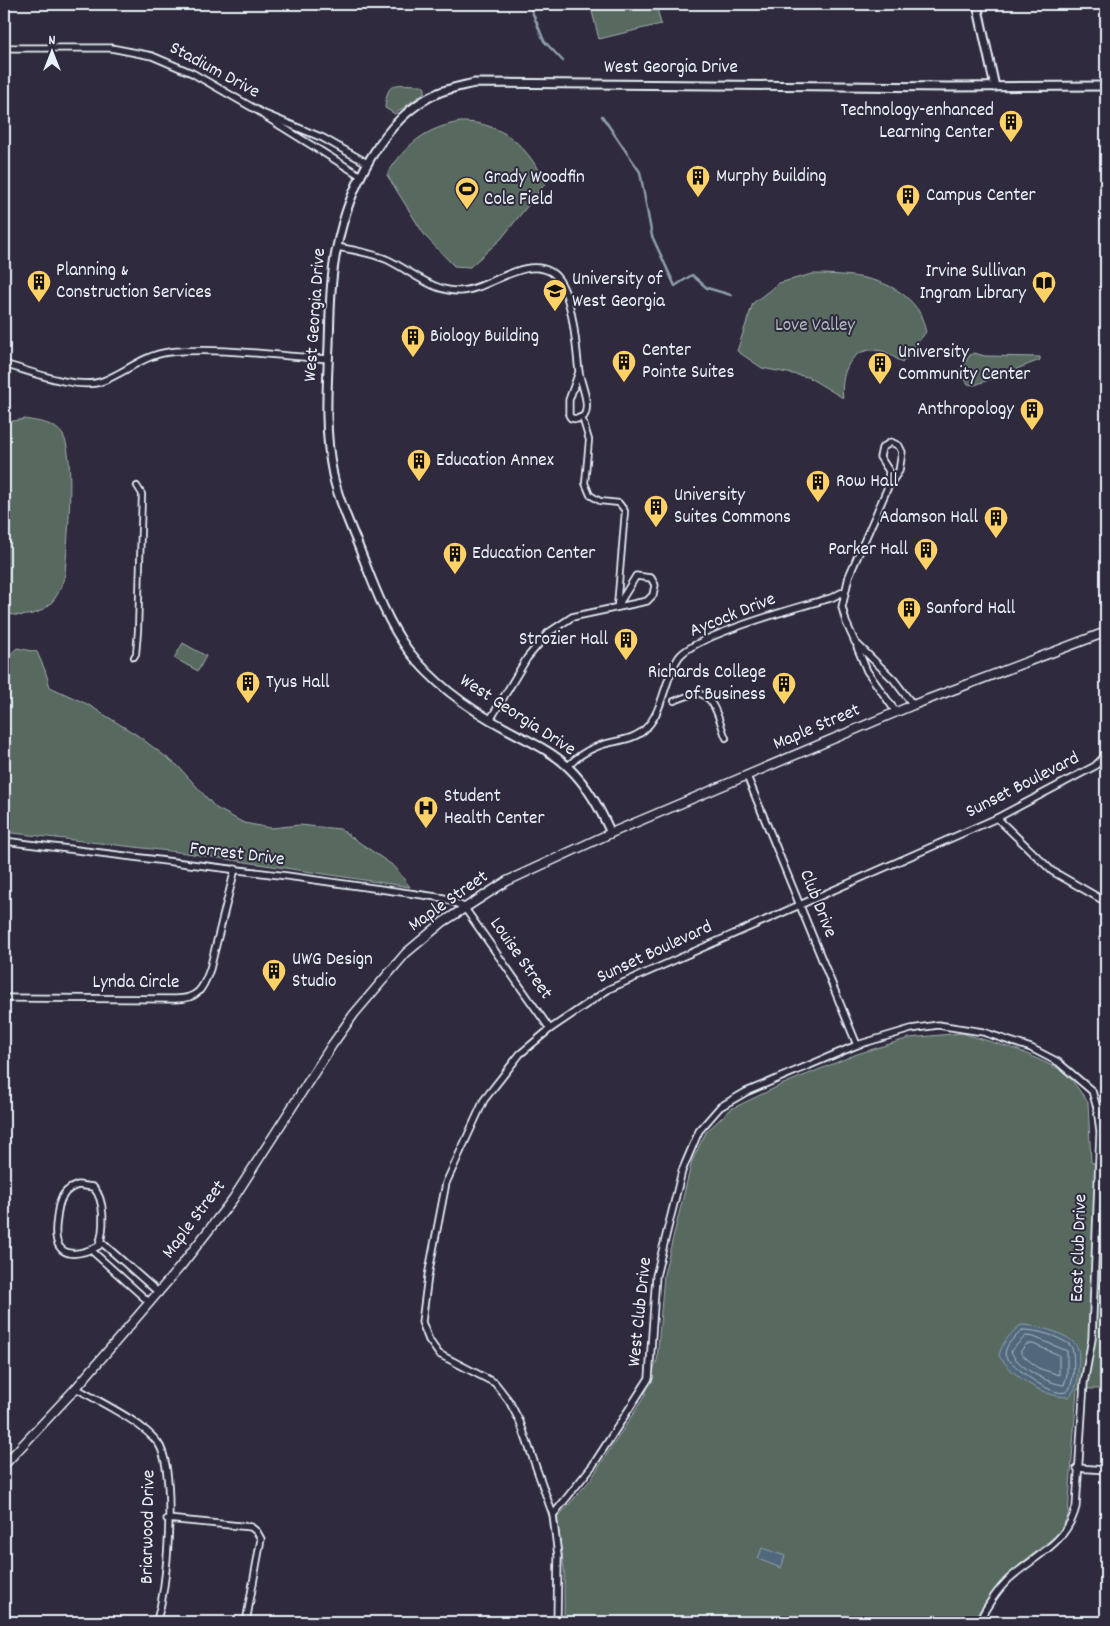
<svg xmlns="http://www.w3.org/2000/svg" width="1110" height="1626" font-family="Dekko,sans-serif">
  <rect width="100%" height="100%" fill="#2f2a3d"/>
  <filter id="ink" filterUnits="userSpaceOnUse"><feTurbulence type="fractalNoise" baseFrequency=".02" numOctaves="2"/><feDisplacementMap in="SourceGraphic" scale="10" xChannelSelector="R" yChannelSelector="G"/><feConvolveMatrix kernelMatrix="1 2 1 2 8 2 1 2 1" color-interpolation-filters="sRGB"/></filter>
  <g filter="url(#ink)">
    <g fill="#596a61" stroke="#a0aeac">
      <path d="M590,4H656L661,24L599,39Z"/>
      <path d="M422,85L425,88V92L395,114L385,108C387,79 396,85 422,85Z"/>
      <path d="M460,122C502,121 530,148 545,184L501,239L470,267L454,266L425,236L387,175C405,145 425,128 460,122Z"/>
      <path d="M812,274C848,274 895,276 918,310C922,316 924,325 926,332L902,363C894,357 885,350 874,350C848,349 840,378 843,398L808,377L762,368L737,351L753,303L779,283Z"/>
      <path d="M974,353L985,356L1040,357V360L975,385L968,384L959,371L970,355Z"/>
      <path d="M25,419C39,422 54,422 63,435C76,457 67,545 65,574C58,606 37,622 4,613V426L8,422Z"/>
      <path d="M183,643L206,656L198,671L174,658Z"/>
      <path d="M17,648L37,652L45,670L50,687L87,704L137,735L178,766L216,808L244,823L271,828L300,825L340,829L395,867L410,887L186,853L4,832V660Z"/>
      <path d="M962,1033L1018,1050L1066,1072L1088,1102L1091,1162L1106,1168V1389H1077L1068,1516L1059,1533L1005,1577L980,1610L974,1622H564V1569L557,1518L591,1479L644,1397L657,1360L664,1274L692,1161L706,1132L731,1109L781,1085L857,1054L909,1038Z"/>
    </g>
    <g fill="#51687c" stroke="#8d9fae">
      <path d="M1021,1325C1035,1325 1070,1333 1077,1347C1080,1352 1079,1363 1078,1370C1078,1381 1077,1390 1068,1397C1040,1396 1015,1377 999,1356C1002,1342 1010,1334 1021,1325Z"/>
      <path d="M762,1548L785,1556L781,1568L758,1559Z"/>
    </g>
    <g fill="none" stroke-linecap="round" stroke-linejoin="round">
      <g stroke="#acbac6" stroke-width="1">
        <path d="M1023,1330C1037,1330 1058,1336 1070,1345C1076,1350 1075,1389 1066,1392C1051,1397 1013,1367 1005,1355C1005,1344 1015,1337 1023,1330Z"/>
        <path d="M1026,1336L1034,1337L1067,1351V1375L1064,1385C1049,1384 1016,1367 1011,1351Z"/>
        <path d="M1027,1344H1033L1059,1355V1375L1038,1368L1021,1354V1351Z"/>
      </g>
      <g stroke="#8d9fae" stroke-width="2.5">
        <path d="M529,4L544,41L563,61"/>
        <path d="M602,116L640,172L652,236L675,286L692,275L707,288L731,295"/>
      </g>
      <defs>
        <g id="pedestrian">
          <path d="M582,417L589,440L585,483L590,495L600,501L619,503L625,511L617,607"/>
          <path d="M134,657L136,654L138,631L142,494L137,486"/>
          <path d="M674,701L696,693C716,695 719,723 726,738"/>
        </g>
        <g id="minor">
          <path d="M4,48H111L152,56L192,73L262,113L323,138L367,163"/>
          <path d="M263,115L361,176"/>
          <path d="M337,247C354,250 372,253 388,260C411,271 433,292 460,291C488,290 524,256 551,272C573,285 576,348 579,372C581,385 591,404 584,416L577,419L571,418L569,415V400L579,372"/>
          <path d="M4,364C30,371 78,391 103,381C126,372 144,355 169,352C220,347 277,356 328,359"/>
          <path d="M888,487L889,471L880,457L882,448L891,442L899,446L902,452L899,471L888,487L849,576L842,607L846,622L855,642L894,680L913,705"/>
          <path d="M857,647L867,671L896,712"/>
          <path d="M490,720L527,658L548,633L572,617L647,601L653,595L655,585L651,578L636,576L617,607"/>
          <path d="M568,766C576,758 585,751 596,747C612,740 632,742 645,729C664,711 664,678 679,657C695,635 802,606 831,598L845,591"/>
          <path d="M747,776L857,1045"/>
          <path d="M997,818L1052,871L1106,902"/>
          <path d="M4,841L287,876L444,898L464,907L550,1029"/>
          <path d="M4,998L175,999C198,999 203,989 210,969L235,869"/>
          <path d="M1097,1108H1106"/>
          <path d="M78,1185L93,1187C106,1200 104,1230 99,1246C68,1261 51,1254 57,1218C58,1209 59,1200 65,1193C69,1188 73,1187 78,1185Z"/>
          <path d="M100,1241L159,1293"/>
          <path d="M91,1250L150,1303"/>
          <path d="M76,1388C101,1403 141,1421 158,1443C177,1469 168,1592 156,1622"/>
          <path d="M1077,1468L1106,1470"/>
          <path d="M553,1515L520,1422L509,1401L495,1383L439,1354L429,1340L422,1322L428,1276L446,1183L484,1100L520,1054L550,1029L609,989L997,818L1095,766L1106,755"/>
          <path d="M167,1519L251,1527L257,1532L261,1539L246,1622"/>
          <path d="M557,1622L558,1556L553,1515L593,1465L649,1378L656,1276L682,1171L699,1131L720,1107L746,1092L857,1045L911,1029L938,1025L983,1032L1031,1048L1058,1062L1092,1091L1097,1108L1100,1132L1092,1339L1084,1383L1076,1507C1067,1543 1036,1555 1010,1578C998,1589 986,1607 979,1622"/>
        </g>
        <g id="tertiary">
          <path d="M977,4L995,87"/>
          <path d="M611,833C600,809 588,786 568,767C551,750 526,740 505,728C467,708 434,684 408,650C385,619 372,580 358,545C349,522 338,499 333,475C324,432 327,388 329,345C330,313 330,279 337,247C348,191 382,117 438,93C450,88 462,86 474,83L949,87L1106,86"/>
        </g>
        <path id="secondary" d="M4,1465L76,1388L180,1267L233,1199L332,1045L354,1014L406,953L443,922L507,881L611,833L913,705L1106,632"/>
      </defs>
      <use href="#pedestrian" stroke="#e8f1f8" stroke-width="8"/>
      <use href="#minor" stroke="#e8f1f8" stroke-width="9"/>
      <use href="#tertiary" stroke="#e8f1f8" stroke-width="11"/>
      <use href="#secondary" stroke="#e8f1f8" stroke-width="11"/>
      <use href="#pedestrian" stroke="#2f2a3d" stroke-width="4.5"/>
      <use href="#minor" stroke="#2f2a3d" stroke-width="5.5"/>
      <use href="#tertiary" stroke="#2f2a3d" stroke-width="7"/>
      <use href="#secondary" stroke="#2f2a3d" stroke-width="8"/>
    </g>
  </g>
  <defs>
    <symbol id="building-pin" viewBox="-11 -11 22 30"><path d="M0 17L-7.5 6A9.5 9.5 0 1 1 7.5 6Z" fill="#ffd166" stroke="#2f2a3d"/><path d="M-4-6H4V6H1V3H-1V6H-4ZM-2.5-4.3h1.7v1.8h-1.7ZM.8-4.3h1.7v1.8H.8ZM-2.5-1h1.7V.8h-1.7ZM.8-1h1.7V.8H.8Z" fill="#111"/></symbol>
    <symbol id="stadium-pin" viewBox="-11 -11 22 30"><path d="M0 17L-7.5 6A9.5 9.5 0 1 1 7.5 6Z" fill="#ffd166" stroke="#2f2a3d"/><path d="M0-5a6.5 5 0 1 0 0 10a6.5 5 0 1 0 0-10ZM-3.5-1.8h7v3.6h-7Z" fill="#111"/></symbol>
    <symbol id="library-pin" viewBox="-11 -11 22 30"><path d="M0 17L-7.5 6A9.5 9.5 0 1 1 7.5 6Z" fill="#ffd166" stroke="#2f2a3d"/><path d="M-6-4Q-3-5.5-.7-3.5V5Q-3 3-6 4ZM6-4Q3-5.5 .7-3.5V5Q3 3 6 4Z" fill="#111"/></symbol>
    <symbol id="university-pin" viewBox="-11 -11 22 30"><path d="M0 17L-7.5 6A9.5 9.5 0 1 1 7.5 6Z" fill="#ffd166" stroke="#2f2a3d"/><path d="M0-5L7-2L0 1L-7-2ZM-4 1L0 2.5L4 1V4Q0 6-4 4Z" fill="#111"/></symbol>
    <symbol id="hospital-pin" viewBox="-11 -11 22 30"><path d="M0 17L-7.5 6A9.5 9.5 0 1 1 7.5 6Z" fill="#ffd166" stroke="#2f2a3d"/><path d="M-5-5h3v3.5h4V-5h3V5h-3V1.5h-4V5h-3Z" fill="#111"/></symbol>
  </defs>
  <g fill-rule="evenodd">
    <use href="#building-pin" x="997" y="108" width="28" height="38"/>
    <use href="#building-pin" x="684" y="163" width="28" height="38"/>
    <use href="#stadium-pin" x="453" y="175" width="28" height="38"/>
    <use href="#building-pin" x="894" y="182" width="28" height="38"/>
    <use href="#building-pin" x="25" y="268" width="28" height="38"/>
    <use href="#library-pin" x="1030" y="269" width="28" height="38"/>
    <use href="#university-pin" x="541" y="277" width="28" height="38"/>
    <use href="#building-pin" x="399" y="323" width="28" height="38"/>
    <use href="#building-pin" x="610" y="348" width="28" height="38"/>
    <use href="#building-pin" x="866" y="350" width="28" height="38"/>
    <use href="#building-pin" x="1018" y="396" width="28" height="38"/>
    <use href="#building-pin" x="405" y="447" width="28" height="38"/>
    <use href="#building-pin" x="804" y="468" width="28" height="38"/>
    <use href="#building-pin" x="642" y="493" width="28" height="38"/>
    <use href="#building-pin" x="982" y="504" width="28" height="38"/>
    <use href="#building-pin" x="912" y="536" width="28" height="38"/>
    <use href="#building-pin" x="441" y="540" width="28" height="38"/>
    <use href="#building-pin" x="895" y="595" width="28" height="38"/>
    <use href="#building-pin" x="612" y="626" width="28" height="38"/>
    <use href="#building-pin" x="234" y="669" width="28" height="38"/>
    <use href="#building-pin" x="770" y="670" width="28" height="38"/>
    <use href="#hospital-pin" x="412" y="794" width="28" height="38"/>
    <use href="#building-pin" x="260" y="957" width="28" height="38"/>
  </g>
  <g text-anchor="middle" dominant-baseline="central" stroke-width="4" stroke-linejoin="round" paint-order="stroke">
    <g font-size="19" fill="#e8f1f8" stroke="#2f2a3d">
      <text x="671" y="68">West Georgia Drive</text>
      <text transform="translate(214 71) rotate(28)">Stadium Drive</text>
      <text transform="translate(316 315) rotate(-86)">West Georgia Drive</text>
      <text transform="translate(733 616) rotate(-22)">Aycock Drive</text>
      <text transform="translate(517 716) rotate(33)">West Georgia Drive</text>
      <text transform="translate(817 728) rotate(-23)">Maple Street</text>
      <text transform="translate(1023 786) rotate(-27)">Sunset Boulevard</text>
      <text transform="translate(237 855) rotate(7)">Forrest Drive</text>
      <text transform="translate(449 902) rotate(-35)">Maple Street</text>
      <text transform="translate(817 904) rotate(68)">Club Drive</text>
      <text transform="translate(655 953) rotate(-25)">Sunset Boulevard</text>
      <text transform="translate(520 959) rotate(55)">Louise Street</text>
      <text x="136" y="983">Lynda Circle</text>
      <text transform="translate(195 1220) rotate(-53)">Maple Street</text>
      <text transform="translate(1080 1248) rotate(-88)">East Club Drive</text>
      <text transform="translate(641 1312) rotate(-84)">West Club Drive</text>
      <text transform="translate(149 1527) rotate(-89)">Briarwood Drive</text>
    </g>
    <g font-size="19" fill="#e8f1f8" stroke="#2f2a3d" text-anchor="start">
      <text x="994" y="111" text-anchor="end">Technology-enhanced<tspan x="994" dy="22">Learning Center</tspan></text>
      <text x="716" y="177">Murphy Building</text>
      <text x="484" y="178">Grady Woodfin<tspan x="484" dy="22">Cole Field</tspan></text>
      <text x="926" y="196">Campus Center</text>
      <text x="56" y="271">Planning &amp;<tspan x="56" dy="22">Construction Services</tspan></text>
      <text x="1026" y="272" text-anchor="end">Irvine Sullivan<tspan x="1026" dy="22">Ingram Library</tspan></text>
      <text x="572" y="280">University of<tspan x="572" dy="22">West Georgia</tspan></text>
      <text x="430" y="337">Biology Building</text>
      <text x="642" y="351">Center<tspan x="642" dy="22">Pointe Suites</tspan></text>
      <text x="898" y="353">University<tspan x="898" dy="22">Community Center</tspan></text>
      <text x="1014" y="410" text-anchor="end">Anthropology</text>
      <text x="436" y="461">Education Annex</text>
      <text x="836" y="482">Row Hall</text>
      <text x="674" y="496">University<tspan x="674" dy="22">Suites Commons</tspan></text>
      <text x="978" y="518" text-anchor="end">Adamson Hall</text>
      <text x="908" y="550" text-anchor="end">Parker Hall</text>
      <text x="472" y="554">Education Center</text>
      <text x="926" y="609">Sanford Hall</text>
      <text x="608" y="640" text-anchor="end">Strozier Hall</text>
      <text x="766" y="673" text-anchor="end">Richards College<tspan x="766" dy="22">of Business</tspan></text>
      <text x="266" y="683">Tyus Hall</text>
      <text x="444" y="797">Student<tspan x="444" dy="22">Health Center</tspan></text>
      <text x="292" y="960">UWG Design<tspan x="292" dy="22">Studio</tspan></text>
    </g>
    <g font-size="19" fill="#afbbbc" stroke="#2f2a3d">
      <text x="815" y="326">Love Valley</text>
    </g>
  </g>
  <rect width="1110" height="1626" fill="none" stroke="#2f2a3d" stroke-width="20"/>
  <rect x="10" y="10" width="1090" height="1606" fill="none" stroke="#e8f1f8" stroke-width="2" filter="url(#ink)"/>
  <g transform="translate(52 52)" stroke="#2f2a3d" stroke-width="4" paint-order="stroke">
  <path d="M0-4L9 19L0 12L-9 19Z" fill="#e8f1f8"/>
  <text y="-8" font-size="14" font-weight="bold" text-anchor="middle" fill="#e8f1f8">N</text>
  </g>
</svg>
